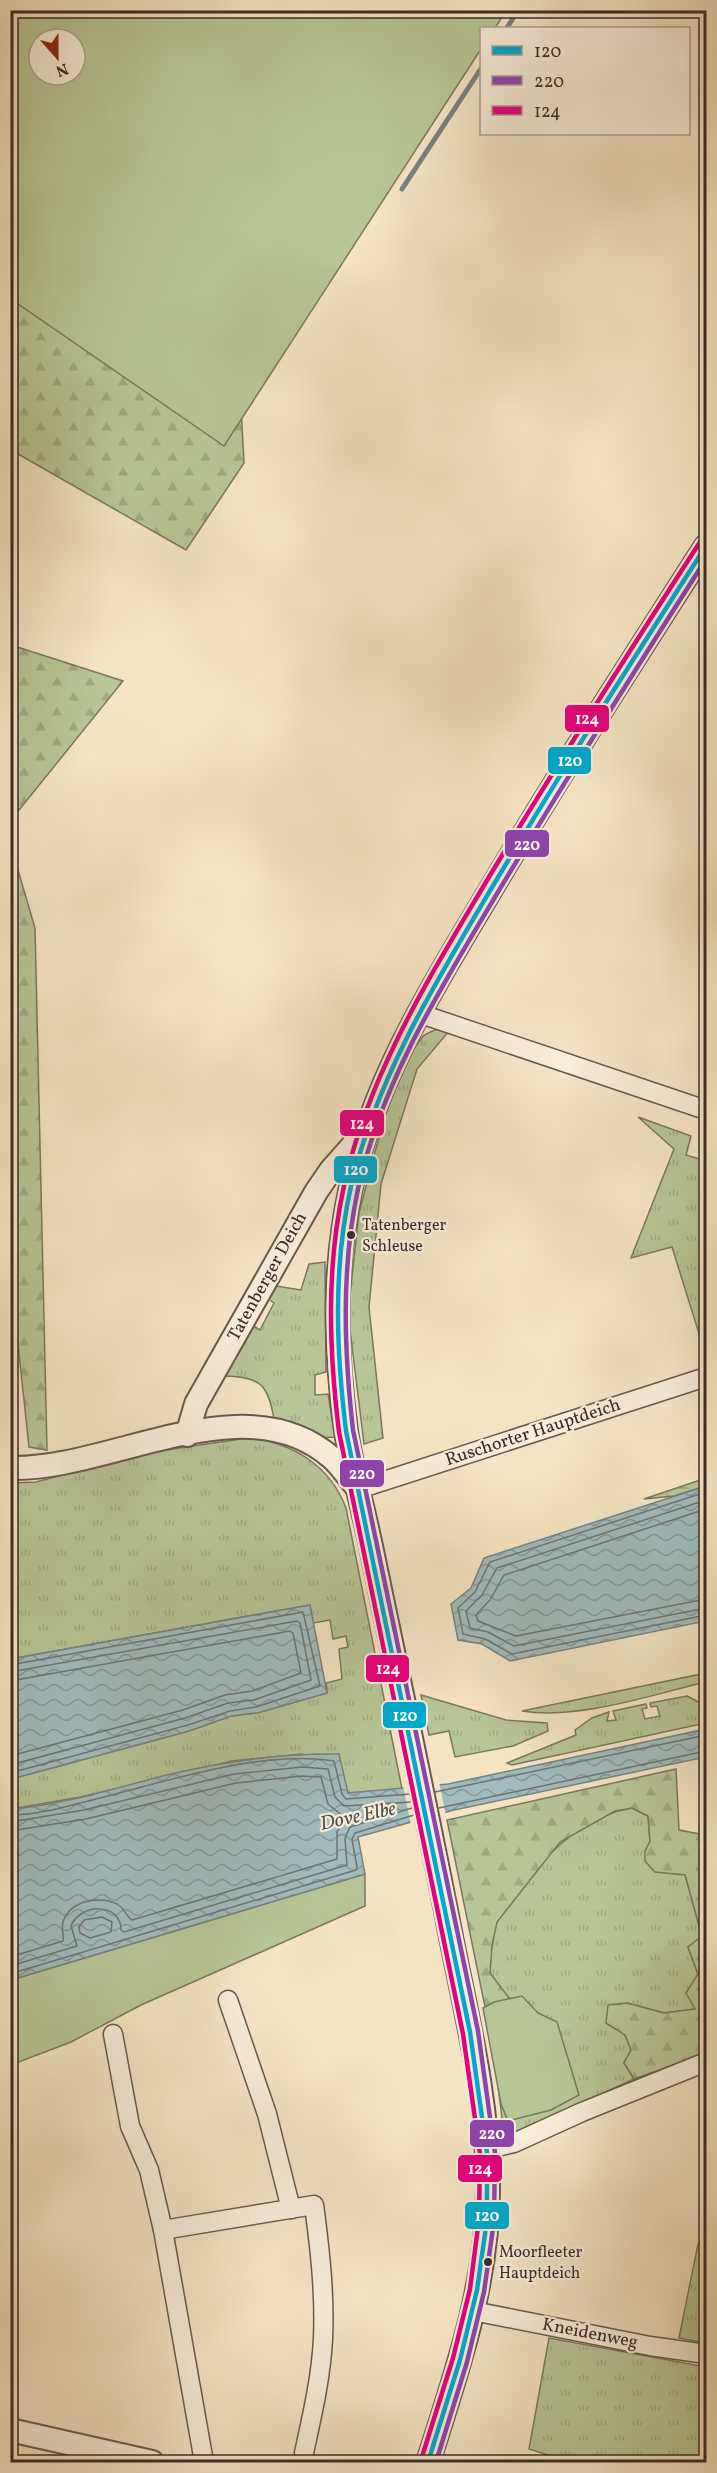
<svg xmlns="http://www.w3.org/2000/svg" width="717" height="2473" font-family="Vollkorn,serif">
  <defs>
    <pattern id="grass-tufts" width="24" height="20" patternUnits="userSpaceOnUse" patternTransform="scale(1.5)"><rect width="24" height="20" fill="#b8c597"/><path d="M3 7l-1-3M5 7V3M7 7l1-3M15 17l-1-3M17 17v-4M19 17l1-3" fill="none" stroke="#9fa982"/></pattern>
    <pattern id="forest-firs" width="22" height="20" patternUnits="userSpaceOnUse" patternTransform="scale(1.5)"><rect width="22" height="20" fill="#b8c597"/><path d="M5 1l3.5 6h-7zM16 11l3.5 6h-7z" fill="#9fa982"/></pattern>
    <pattern id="wetland-marsh" width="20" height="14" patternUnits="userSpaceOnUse" patternTransform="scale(1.5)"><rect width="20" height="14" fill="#b8c597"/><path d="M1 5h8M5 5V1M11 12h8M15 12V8" fill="none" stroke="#9fa982"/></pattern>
    <pattern id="water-waves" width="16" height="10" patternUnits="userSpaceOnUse" patternTransform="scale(1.5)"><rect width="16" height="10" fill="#a1bcbe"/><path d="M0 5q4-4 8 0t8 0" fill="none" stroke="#84999a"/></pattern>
  </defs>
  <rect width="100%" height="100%" fill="#f5e4c4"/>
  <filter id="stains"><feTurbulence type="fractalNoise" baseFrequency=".00333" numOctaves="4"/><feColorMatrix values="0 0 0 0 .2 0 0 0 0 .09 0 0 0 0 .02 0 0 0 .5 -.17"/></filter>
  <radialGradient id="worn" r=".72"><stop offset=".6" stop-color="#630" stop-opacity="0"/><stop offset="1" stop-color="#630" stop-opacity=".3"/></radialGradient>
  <g fill="url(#grass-tufts)" stroke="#797860" stroke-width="1.5">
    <path d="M437,1029L450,1030L417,1069L381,1184L369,1307L383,1438L364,1444L348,1313L359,1213L384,1118L408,1056L424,1035Z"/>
    <path d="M638,1117L691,1136L686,1155L706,1161V1339L701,1340L672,1247L631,1258L674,1149Z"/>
    <path d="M325,1262L326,1372L315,1375V1395L328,1394L335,1437L319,1438L274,1419C268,1384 260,1377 225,1376L252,1325L260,1330L274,1303L268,1299L276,1286L301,1290L309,1264Z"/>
    <path d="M248,1438C293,1442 330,1466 346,1508L402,1789L348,1793L302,1754L232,1761L81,1797L11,1809V1779L189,1731L231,1716L257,1713L327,1693L326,1683L342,1679L339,1649L348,1647L346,1636L333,1639L330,1620L313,1623L309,1605L11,1659V1483L36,1482L152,1452Z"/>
    <path d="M706,1673V1682C650,1695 579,1720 522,1711Z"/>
    <path d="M421,1695L506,1720L547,1723L548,1731L513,1746L455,1757L449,1731L429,1735Z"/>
    <path d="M687,1696L706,1706V1723L512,1765L507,1763L576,1735L575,1730L592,1718L609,1712L607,1721L616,1720L613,1711L646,1704L647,1708L642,1709L645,1719L660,1716L657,1706L651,1707L650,1703Z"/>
    <path d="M632,1808L648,1816L650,1842L645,1851L675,1874H685L702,1937L688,1947L698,1974L696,2009L664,2013L627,2003L625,2035L631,2050L624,2063L634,2079L512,2135L504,2136C499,2088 480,1963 497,1923C504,1905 528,1879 541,1864C564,1837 596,1814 632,1808Z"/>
    <path d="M706,2242V2343L679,2338L698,2244Z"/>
    <path d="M549,2338L706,2367V2462H570L529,2449Z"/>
  </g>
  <g fill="url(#forest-firs)" stroke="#797860" stroke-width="1.5">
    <path d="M11,11L23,46L39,75L241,407L244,463L186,550L11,450Z"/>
    <path d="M11,645L123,681L11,820L10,645Z"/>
    <path d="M11,846L35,928L47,1450L29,1447L10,1269Z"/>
    <path d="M676,1769L679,1830L706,1835V2053L634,2079L624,2063L631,2050L625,2035L606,2023L608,2005L627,2003L664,2013L695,2009L686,1993L698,1974L688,1947L702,1936L685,1875L655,1872L645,1861V1851L650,1841L648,1816L632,1808L615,1811L560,1842L497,1922L492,1945L490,1973L516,2007L498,2071L447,1820Z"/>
  </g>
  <path fill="url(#wetland-marsh)" stroke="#797860" stroke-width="1.5" d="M706,1478V1486L674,1496L644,1499Z"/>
  <g fill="#b8c597" stroke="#797860" stroke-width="1.5" fill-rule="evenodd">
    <path d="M10,11L11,10L506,11L495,28H482L481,49L224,446L11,299ZM39,39H75V75H39Z"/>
    <path d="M365,1874V1906L141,2005L71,2042L11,2065V1980Z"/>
    <path d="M522,1996L538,2013L557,2022L579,2095L551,2110L508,2121L501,2104L483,2008L494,2002Z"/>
  </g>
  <g fill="url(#water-waves)" stroke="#788282" stroke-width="1.5">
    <path d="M706,1486V1621L510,1661L482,1644L458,1640L451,1604L471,1588L484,1558Z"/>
    <path d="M310,1605L327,1693L257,1713L231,1716L189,1731L11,1779V1659Z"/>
    <path d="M706,1729V1757L454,1810L358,1837L365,1874L11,1980V1809C65,1805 118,1787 171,1774C227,1761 281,1753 339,1754L348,1793L448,1784Z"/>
  </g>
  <path fill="#f5e4c4" d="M439,1782L446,1816L411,1825L403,1786Z"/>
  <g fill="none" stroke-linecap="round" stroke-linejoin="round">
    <g stroke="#6e7473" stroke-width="1.5">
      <path d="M706,1492L490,1562L475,1592L458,1608L463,1634L485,1639L512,1654L706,1615"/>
      <path d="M706,1500L497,1568L482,1595L466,1611L470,1628L488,1632L514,1646L706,1608"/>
      <path d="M706,1509L504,1575L490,1600L476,1615L478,1621L516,1636L706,1599"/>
      <path d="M10,1665L303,1612L320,1686L256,1707L230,1711L188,1725L10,1773"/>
      <path d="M10,1672L297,1621L300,1623L311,1680L254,1700L228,1703L185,1718L10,1765"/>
      <path d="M10,1681L290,1631L293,1633L301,1673L252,1691L225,1695L183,1710L10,1756"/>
      <path d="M435,1792L706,1735"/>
      <path d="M439,1808L706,1751"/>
      <path d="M10,1815C39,1815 68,1806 96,1799C164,1782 264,1749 334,1761L342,1794L346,1799L410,1794"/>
      <path d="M10,1822L84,1810L234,1774L302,1767L328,1769L335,1797L344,1806L411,1802"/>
      <path d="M10,1831L86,1819L236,1783L302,1776L321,1777L328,1804L345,1818L337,1832V1859L132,1920C127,1917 125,1910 120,1906C102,1894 70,1900 63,1922C61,1929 64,1935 63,1941L10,1957"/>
      <path d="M102,1917L112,1922L111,1932L90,1938L80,1933L79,1927L84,1920Z"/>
      <path d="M10,1966L77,1946L71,1926C80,1903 121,1902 121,1930L124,1932L347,1865L345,1838L350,1827L412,1808"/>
      <path d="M10,1974L356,1870L357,1867L352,1839L355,1833L414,1815"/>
    </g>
    <g stroke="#788282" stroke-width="5">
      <path d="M507,28L518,10"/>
      <path d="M402,189L482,67"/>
    </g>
    <defs>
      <g id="minor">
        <path d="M418,1013L706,1110"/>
        <path d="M359,1489L706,1377"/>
        <path d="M228,2000L267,2114L291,2209"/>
        <path d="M113,2034L130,2126L149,2170L163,2230L204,2462"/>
        <path d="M488,2149L514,2143L582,2112L706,2062"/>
        <path d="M163,2230L314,2205C320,2250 325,2294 323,2339C321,2378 312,2416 304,2453"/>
        <path d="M473,2311L650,2346L706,2354"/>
      </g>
      <g id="tertiary">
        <path d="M187,1435L196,1404L316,1192L331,1170L362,1135"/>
        <path d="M10,1468C110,1471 245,1381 332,1458C341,1466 348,1477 356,1486"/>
        <path d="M10,2430L152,2462"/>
        <path d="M428,2462C457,2372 489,2280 488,2184C488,2102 468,2022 452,1942C427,1811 399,1681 372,1551C364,1511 352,1471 346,1431C335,1349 333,1268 351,1187C373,1083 430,991 484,901C555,781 631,663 706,546"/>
      </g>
    </defs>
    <use href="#minor" stroke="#695a4f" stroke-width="21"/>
    <use href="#tertiary" stroke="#695a4f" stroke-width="26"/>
    <use href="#minor" stroke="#f8edd9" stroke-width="18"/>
    <use href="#tertiary" stroke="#f8edd9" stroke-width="22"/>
    <defs>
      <path id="bus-1" d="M428,2462L460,2360L477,2290L487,2220V2153L470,2032L346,1431C336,1349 333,1267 351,1186C377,1076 437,980 494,884C562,770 634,658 706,546"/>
      <path id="bus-2" d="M436,2462L467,2362L484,2292L494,2221L495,2153L478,2031L353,1430C344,1350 341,1268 358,1189C382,1080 442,986 498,892C565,780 636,669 706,559"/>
      <path id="bus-3" d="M421,2460L453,2358L470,2289L479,2219L480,2154L463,2034L339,1432C329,1350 326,1267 344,1186C368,1075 429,978 486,882C555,767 627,655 700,542"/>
    </defs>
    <use href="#bus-1" stroke="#f8edd9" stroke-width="9"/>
    <use href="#bus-2" stroke="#f8edd9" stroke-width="9"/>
    <use href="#bus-3" stroke="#f8edd9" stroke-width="9"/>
    <use href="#bus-1" stroke="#00a9ce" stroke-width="4.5"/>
    <use href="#bus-2" stroke="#8e44ad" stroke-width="4.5"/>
    <use href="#bus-3" stroke="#e5007d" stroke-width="4.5"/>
  </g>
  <g fill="#3a2c28" stroke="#f8edd9" stroke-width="2">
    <circle cx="351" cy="1235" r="5"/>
    <circle cx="488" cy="2262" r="5"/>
  </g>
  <g text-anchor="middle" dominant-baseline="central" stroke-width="4.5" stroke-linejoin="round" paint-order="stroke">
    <g font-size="16" fill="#3a2c28" stroke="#f8edd9" text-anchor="start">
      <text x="362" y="1226">Tatenberger<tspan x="362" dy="21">Schleuse</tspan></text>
      <text x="499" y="2253">Moorfleeter<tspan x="499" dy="21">Hauptdeich</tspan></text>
    </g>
    <g font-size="18" fill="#3a2c28" stroke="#f8edd9">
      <text transform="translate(268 1277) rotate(-61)">Tatenberger Deich</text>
      <text transform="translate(533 1433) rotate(-18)">Ruschorter Hauptdeich</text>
      <text transform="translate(590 2334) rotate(11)">Kneidenweg</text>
    </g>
    <g font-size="20" font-style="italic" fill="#54504e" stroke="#f8edd9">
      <text transform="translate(358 1817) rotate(-12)">Dove Elbe</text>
    </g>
  </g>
  <g stroke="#f8edd9" stroke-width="2">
    <rect x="564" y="704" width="46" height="29" rx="6" fill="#e5007d"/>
    <rect x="547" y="746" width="45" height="29" rx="6" fill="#00a9ce"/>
    <rect x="504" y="829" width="46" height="29" rx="6" fill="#8e44ad"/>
    <rect x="339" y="1109" width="46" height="28" rx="6" fill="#e5007d"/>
    <rect x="333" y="1155" width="45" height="29" rx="6" fill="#00a9ce"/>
    <rect x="339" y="1459" width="46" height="29" rx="6" fill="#8e44ad"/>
    <rect x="365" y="1654" width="45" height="29" rx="6" fill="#e5007d"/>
    <rect x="382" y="1701" width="45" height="28" rx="6" fill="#00a9ce"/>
    <rect x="469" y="2119" width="46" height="29" rx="6" fill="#8e44ad"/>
    <rect x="457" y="2154" width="46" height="29" rx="6" fill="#e5007d"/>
    <rect x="464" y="2201" width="46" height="29" rx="6" fill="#00a9ce"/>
  </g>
  <g font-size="16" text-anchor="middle" font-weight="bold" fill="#fff">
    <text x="587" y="724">124</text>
    <text x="570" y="766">120</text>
    <text x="527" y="850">220</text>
    <text x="362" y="1129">124</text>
    <text x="356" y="1175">120</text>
    <text x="362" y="1479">220</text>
    <text x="388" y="1674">124</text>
    <text x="405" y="1721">120</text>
    <text x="492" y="2139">220</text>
    <text x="480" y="2174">124</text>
    <text x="487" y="2221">120</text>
  </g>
  <rect width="717" height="2473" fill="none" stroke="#f5e4c4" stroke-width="36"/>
  <rect x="12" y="12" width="693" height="2449" fill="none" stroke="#3a2c28" stroke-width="3"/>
  <rect x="18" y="18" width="681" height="2437" fill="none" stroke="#3a2c28" stroke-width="1.5"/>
  <rect x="480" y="27" width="210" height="108" fill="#f8edd9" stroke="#aca092" stroke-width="1.5"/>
  <rect x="492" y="46" width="30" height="9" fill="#00a9ce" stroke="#aca092" stroke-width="1.5"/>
  <text x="534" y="57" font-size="18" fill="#3a2c28">120</text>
  <rect x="492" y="76" width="30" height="9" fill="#8e44ad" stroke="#aca092" stroke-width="1.5"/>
  <text x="534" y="87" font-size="18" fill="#3a2c28">220</text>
  <rect x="492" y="106" width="30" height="9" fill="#e5007d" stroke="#aca092" stroke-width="1.5"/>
  <text x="534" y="117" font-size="18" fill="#3a2c28">124</text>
  <g transform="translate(57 57) rotate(159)"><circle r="28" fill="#f8edd9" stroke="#aca092" stroke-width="1.5"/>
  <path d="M0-4.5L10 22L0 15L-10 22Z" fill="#8f2418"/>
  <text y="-9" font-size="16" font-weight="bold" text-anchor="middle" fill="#3a2c28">N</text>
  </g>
  <rect width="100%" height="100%" filter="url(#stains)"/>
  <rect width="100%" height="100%" fill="url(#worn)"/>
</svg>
